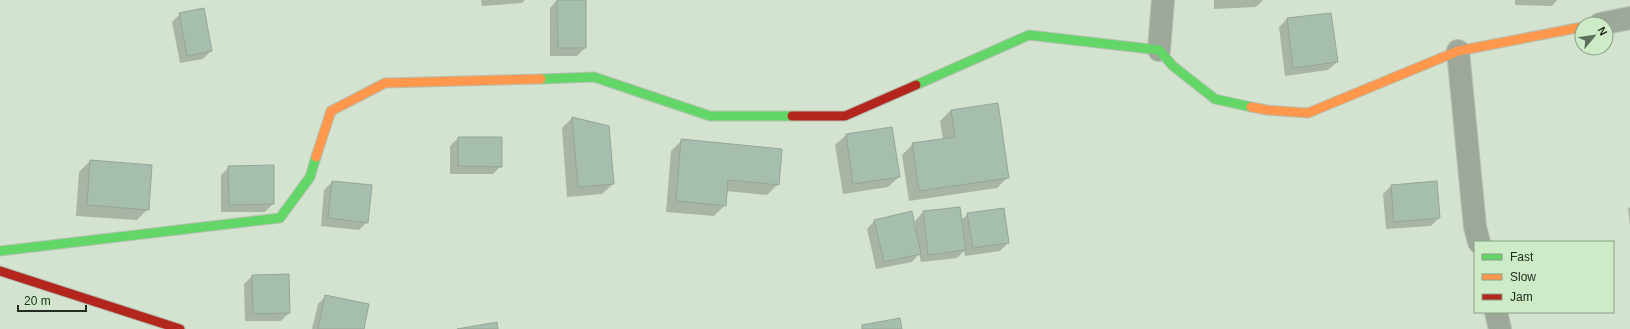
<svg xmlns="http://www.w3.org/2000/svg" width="1630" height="329" font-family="Helvetica,sans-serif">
  <rect width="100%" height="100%" fill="#d3e3cf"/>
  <g fill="#0003">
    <path d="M481,0H525L522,3L482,6Z"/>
    <path d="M557,0H585V48L577,56H550V8Z"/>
    <path d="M1214,0H1263L1256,7L1214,9Z"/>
    <path d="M1515,0H1557L1552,6L1515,5Z"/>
    <path d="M180,14L211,51L203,59L180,63L172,22Z"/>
    <path d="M1287,19L1337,62L1328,70L1285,76L1279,27Z"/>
    <path d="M951,110L1008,177L997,188L909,201L902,155L913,144L943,140L940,121Z"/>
    <path d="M572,118L613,184L602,194L567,197L562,128Z"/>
    <path d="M846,135L899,177L888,187L843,194L835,145Z"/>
    <path d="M458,138L501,166L493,174H450V146Z"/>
    <path d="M682,140L778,184L767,195L726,191L725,205L714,216L666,212L671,151Z"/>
    <path d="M90,161L148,209L137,220L76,216L79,172Z"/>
    <path d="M229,167L273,204L265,212H221V175Z"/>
    <path d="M332,182L367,222L359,230L321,226L324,190Z"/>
    <path d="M1391,186L1439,218L1431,226L1386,229L1383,194Z"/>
    <path d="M1630,207V226L1628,209Z"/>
    <path d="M923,212L961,220L968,214L1008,243L1000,251L965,256L964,251L957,258L921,262L919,254L912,262L876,269L867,229L875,220L916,226L915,221Z"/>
    <path d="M252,276L289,313L281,321H245L244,284Z"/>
    <path d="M326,296L363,329H312L318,304Z"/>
  </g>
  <g fill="#a6bead" stroke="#96a598">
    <path d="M557,0H586V48H558Z"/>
    <path d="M204,8L212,51L187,56L179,13Z"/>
    <path d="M1331,13L1338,62L1293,68L1287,18Z"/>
    <path d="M998,103L1009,178L919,191L912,143L955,137L951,110Z"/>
    <path d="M572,117L609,126L614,184L578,187Z"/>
    <path d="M892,127L900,177L853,184L846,134Z"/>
    <path d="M458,137H502V167L458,166Z"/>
    <path d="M681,139L782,149L779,185L728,180L726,206L676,201Z"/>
    <path d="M90,160L152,165L149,210L87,205Z"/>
    <path d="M274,165V204L229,205L228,166Z"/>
    <path d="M332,181L372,185L368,223L328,218Z"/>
    <path d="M1437,181L1440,218L1394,222L1391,185Z"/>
    <path d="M960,207L966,250L928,255L923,211Z"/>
    <path d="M1004,208L1009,243L973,248L967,213Z"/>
    <path d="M912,211L921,254L884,262L874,220Z"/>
    <path d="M289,274L290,313L253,314L252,275Z"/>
    <path d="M325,295L369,304L364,329H318Z"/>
    <path d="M900,318L902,329H862V325Z"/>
    <path d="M497,322L498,329H457Z"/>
  </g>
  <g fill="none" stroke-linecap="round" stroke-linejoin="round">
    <defs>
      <g id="street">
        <path d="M1600,24L1630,18"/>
        <path d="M1159,50L1163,0"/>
        <path d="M1458,51L1475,227L1479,242"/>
        <path d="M1496,312L1500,329"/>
      </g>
      <g id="fast">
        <path d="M541,79L594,77L710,116H792"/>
        <path d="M916,85L1029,35L1159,50L1173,66L1215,99L1251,107"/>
        <path d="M0,251L280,218L310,177L316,157"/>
      </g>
      <g id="slow">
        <path d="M1251,107L1267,110L1308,113L1458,51L1582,27"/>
        <path d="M316,157L331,111L385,83L541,79"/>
      </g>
      <g id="jam">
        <path d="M792,116H845L916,85"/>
        <path d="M0,271L180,329"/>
      </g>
    </defs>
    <use href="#street" stroke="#b4c1b1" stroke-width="24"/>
    <use href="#fast" stroke="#b4c1b1" stroke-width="11"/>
    <use href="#slow" stroke="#b4c1b1" stroke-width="11"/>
    <use href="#jam" stroke="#b4c1b1" stroke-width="11"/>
    <use href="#street" stroke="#9da79a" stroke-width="22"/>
    <use href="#fast" stroke="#63d668" stroke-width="9"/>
    <use href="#slow" stroke="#ff974d" stroke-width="9"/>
    <use href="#jam" stroke="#b3261e" stroke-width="9"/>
  </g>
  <rect x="1474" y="241" width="140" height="72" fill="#cdebc7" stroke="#889f84"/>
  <rect x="1482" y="254" width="20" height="6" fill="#63d668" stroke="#889f84"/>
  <text x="1510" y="261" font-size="12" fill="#212d1f">Fast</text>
  <rect x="1482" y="274" width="20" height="6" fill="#ff974d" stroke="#889f84"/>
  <text x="1510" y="281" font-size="12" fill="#212d1f">Slow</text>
  <rect x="1482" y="294" width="20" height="6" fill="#b3261e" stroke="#889f84"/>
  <text x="1510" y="301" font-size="12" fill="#212d1f">Jam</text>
  <g transform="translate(1594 36) rotate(61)"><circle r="19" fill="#cdebc7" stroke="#889f84"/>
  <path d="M0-3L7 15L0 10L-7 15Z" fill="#5f6d5d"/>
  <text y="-6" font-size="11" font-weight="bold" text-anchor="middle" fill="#212d1f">N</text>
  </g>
  <path d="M18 305v6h68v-6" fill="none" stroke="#212d1f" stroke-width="2"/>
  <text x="24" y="305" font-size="12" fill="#212d1f" stroke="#cdebc7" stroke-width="3" paint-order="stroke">20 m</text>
</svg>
